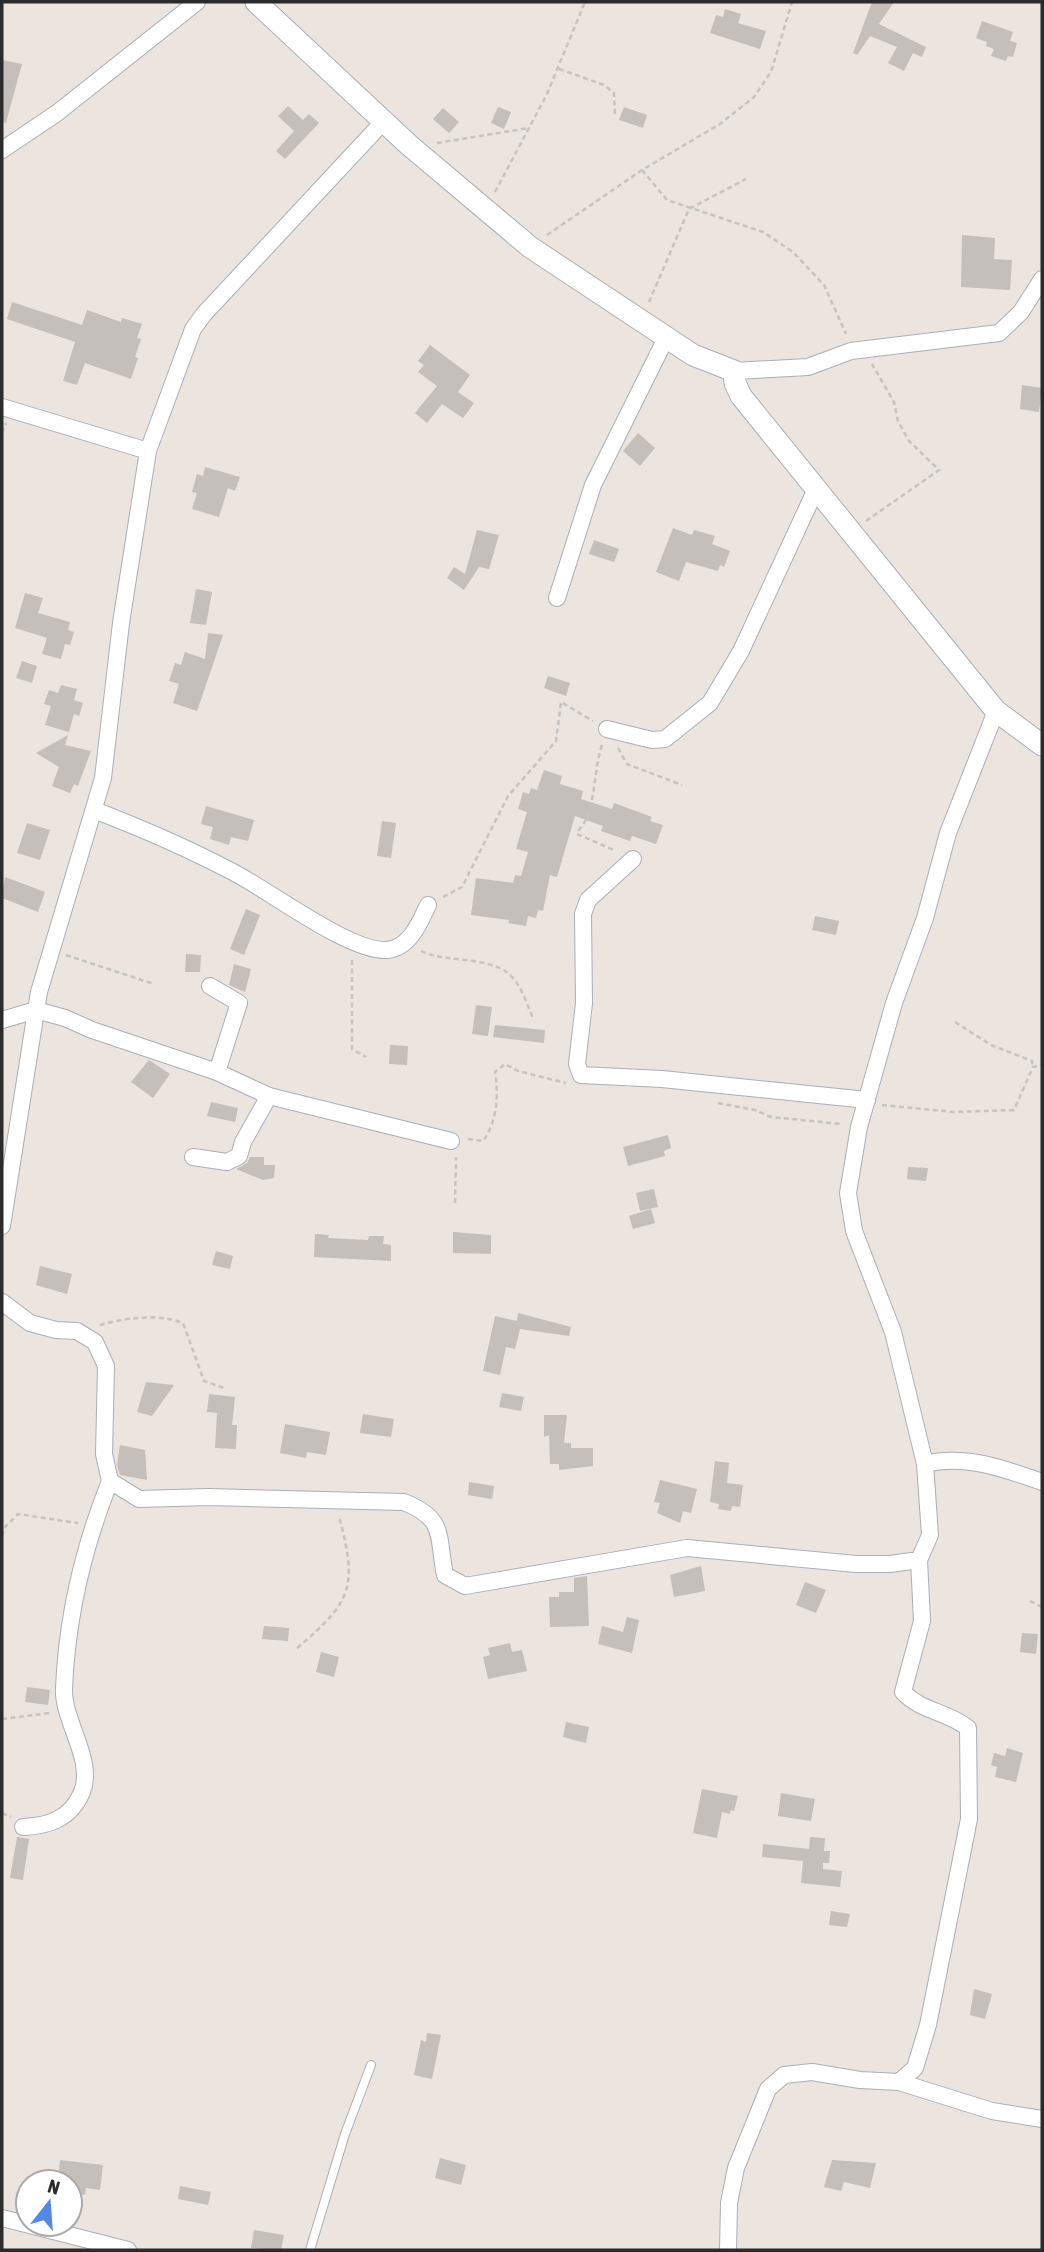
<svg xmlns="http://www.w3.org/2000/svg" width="1044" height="2252" font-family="'Asap Condensed',sans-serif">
  <rect width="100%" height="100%" fill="#ebe4df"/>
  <g fill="#c4bfba">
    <path d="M872,2H894L879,24L926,47L922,57L913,53L904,71L888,63L897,47L870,36L857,55L853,53Z"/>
    <path d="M725,9L741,14L738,23L766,31L760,49L710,33L716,15L723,17Z"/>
    <path d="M982,21L1013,32L1010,41L1017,43L1013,57L1008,56L1006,61L991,56L994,49L986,46L987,42L976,38Z"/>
    <path d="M2,60L22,64L6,123L2,122Z"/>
    <path d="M288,106L303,120L309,114L319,123L285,159L276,151L294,131L278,116Z"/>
    <path d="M498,107L511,112L504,129L491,123Z"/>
    <path d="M624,107L647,115L643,128L619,120Z"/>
    <path d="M443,108L459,122L449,133L433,119Z"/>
    <path d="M962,235L995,238L994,259L1012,260L1010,290L961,287Z"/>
    <path d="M12,302L82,325L87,310L121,322L122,318L142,324L137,338L141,339L135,357L138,358L131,379L85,363L77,385L63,381L75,342L7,319Z"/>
    <path d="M430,345L470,375L458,392L474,403L463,418L442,404L427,423L415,413L437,386L418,372L424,365L418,361Z"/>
    <path d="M1022,385L1042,388L1039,412L1020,409Z"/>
    <path d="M638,433L655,448L640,466L623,451Z"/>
    <path d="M205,467L240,477L235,491L228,488L219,517L192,509L197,493L192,492L197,474L203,476Z"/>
    <path d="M673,528L692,535L694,530L715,536L712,544L730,551L724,567L720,565L718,571L686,562L679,581L656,572Z"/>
    <path d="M477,530L499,535L489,569L479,567L464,590L447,578L454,567L465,574Z"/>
    <path d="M594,540L619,549L614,562L589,554Z"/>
    <path d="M196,589L212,592L206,625L190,623Z"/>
    <path d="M25,593L43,598L38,613L70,622L68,630L74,632L70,645L65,644L61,659L42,654L47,638L15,628Z"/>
    <path d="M208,633L223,635L197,711L173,703L179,684L169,681L175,663L181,665L185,652L205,659Z"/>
    <path d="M22,661L37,666L32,683L16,678Z"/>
    <path d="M548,676L570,683L566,696L544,688Z"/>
    <path d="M61,685L77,689L74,700L83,703L79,716L74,714L69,732L45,725L51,706L44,704L49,690L58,693Z"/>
    <path d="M68,735L65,745L91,751L78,786L74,784L70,793L52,786L59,767L36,753Z"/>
    <path d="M544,770L562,776L560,784L583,791L581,799L612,809L614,803L652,817L650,821L663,825L656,844L632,836L630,841L601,831L603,826L575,816L557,877L550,875L543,911L538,910L536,918L528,916L526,926L508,923L509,920L471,915L476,878L513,883L515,875L521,876L528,852L516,849L527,812L518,809L523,792L529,794L531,788L537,790Z"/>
    <path d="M206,806L254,820L248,841L231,837L229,845L210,839L213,827L201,824Z"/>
    <path d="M382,821L396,823L391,858L377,856Z"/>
    <path d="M27,823L50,830L40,860L17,853Z"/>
    <path d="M5,877L45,892L38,912L2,898Z"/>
    <path d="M246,909L260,915L244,955L230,949Z"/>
    <path d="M815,916L839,921L836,935L812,930Z"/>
    <path d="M186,954L201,955L200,972H185Z"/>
    <path d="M234,964L251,969L245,992L229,985Z"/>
    <path d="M476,1005L492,1007L488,1036L472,1034Z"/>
    <path d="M495,1025L545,1030L544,1043L493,1037Z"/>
    <path d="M390,1045L408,1046L407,1065L389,1064Z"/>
    <path d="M149,1060L170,1074L153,1098L131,1082Z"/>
    <path d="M211,1102L238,1108L235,1122L207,1116Z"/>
    <path d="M668,1135L671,1148L664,1151L665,1156L628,1166L623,1147Z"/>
    <path d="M250,1157H264V1165H275L274,1178L263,1180L236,1169L247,1163Z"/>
    <path d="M908,1167L928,1168L926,1181L907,1179Z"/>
    <path d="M654,1189L658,1207L640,1211L636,1193Z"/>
    <path d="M651,1209L655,1223L633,1229L629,1216Z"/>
    <path d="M453,1232L491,1235V1254L453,1253Z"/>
    <path d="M315,1234L329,1235L328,1238L368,1240L369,1236H384L383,1244L391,1245V1261L314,1257Z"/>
    <path d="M216,1251L233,1256L230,1269L212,1265Z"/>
    <path d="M40,1266L72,1274L67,1294L36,1285Z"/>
    <path d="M518,1313L571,1327L569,1336L520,1329L515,1349L506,1347L500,1375L483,1371L495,1316L517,1321Z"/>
    <path d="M146,1382L174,1385L152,1416L137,1412Z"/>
    <path d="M502,1393L524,1397L521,1411L499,1407Z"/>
    <path d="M209,1394L235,1397L232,1425H237L236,1449L215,1448L217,1413L207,1412Z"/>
    <path d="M363,1414L394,1419L391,1437L360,1433Z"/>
    <path d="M544,1415H567L564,1443H571V1448H593V1466L559,1470V1464H550L549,1435L544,1437Z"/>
    <path d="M285,1424L330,1432L326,1455L307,1452L306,1458L280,1453Z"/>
    <path d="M120,1445L145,1450L147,1480L120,1475L117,1465Z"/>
    <path d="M715,1461L729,1463L727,1483L743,1485L740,1507L732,1506L731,1511L718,1509L719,1504L710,1502Z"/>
    <path d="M660,1480L697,1489L691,1513L683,1511L680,1523L657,1513L660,1503L654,1502Z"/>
    <path d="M469,1482L494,1486L492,1499L468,1495Z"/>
    <path d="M701,1566L705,1591L674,1597L670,1575Z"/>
    <path d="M587,1576L589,1626L550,1627L549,1597H559V1592H574V1578Z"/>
    <path d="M805,1582L826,1590L816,1613L796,1605Z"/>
    <path d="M627,1617L639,1620L632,1653L598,1644L602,1626L623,1632Z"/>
    <path d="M264,1626L289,1628L288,1641L262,1639Z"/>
    <path d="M1022,1633L1038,1634L1036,1654L1020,1652Z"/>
    <path d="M510,1643L512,1652L522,1650L527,1671L488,1679L483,1657L490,1655L488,1648Z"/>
    <path d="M321,1652L339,1657L334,1677L316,1672Z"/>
    <path d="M27,1687L50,1690L48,1705L25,1702Z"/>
    <path d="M566,1722L589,1727L586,1743L563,1737Z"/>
    <path d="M1007,1748L1023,1753L1016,1782L995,1777L997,1767L991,1765L994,1753L1005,1756Z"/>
    <path d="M702,1789L738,1796L734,1811L731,1810L730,1814L722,1812L717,1838L693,1833Z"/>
    <path d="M781,1793L815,1799L811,1821L778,1816Z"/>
    <path d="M17,1837L29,1839L23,1880L10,1878Z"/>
    <path d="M810,1837L825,1838L824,1851H830L829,1863H823V1869L842,1871L840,1887L801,1883L803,1861L762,1857L763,1844L809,1849Z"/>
    <path d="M831,1911L850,1914L847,1927L829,1925Z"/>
    <path d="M974,1989L992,1994L985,2019L970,2015Z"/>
    <path d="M427,2033L441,2035L432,2079L414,2075L421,2040L426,2042Z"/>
    <path d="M440,2158L466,2165L461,2185L435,2178Z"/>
    <path d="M60,2160L103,2165L100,2190L86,2188L85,2195L70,2193V2182H58Z"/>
    <path d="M832,2160L876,2163L870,2188L844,2182L841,2191L824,2187Z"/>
    <path d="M180,2186L211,2192L208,2205L178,2199Z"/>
    <path d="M254,2230L284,2235L281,2250L251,2248Z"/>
  </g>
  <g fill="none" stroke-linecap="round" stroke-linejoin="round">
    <defs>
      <path id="lane" d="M310,2250L345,2134L371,2065"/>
      <g id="street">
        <path d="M2,150L57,113L197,2"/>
        <path d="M734,371L808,367L851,351L999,333L1021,312L1042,279"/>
        <path d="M2,407L148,451"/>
        <path d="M557,598L593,485L666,338"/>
        <path d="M607,729L652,740L665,739L710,703L741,651L816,489"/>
        <path d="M94,810C141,828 187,848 231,871C269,890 349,952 387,950C410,948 420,922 428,905"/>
        <path d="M633,859L588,900L583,914L584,1003L577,1064L581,1075L662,1079L867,1100"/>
        <path d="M210,986L239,1003L217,1072"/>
        <path d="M2,1020L36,1010L65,1018L92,1030L217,1072L269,1096L451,1141"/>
        <path d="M193,1157L227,1162L239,1156L243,1142L269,1096"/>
        <path d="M2,1226L39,992L103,778L121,623L148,451L193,329L204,314L384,121"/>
        <path d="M2,1302L30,1323L56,1330L77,1331L95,1342L106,1366L104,1454L110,1481L139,1499L209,1497L404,1502C446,1519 437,1535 445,1575L465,1586L687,1548L856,1564H890L919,1560L930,1535L925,1464L893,1332L854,1231L848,1193L859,1127L894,1003L925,918L948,833L996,711"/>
        <path d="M925,1464C965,1454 1005,1469 1042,1482"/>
        <path d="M23,1827C50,1826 71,1818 82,1792C95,1760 62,1720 64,1688C67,1618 84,1546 110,1481"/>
        <path d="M899,2082L992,2111L1042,2119"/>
        <path d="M2,2218L128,2250"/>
        <path d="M728,2250L729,2203L736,2168L768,2089L784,2075L812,2072L860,2080L899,2082L915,2068L928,2025L969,1819L968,1728C947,1711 922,1712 903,1692L922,1621L919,1560"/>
      </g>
      <path id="secondary" d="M256,2L409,145L530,247L693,355L734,371L735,383L741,396L996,711L1042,745"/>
    </defs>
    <use href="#lane" stroke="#abafb6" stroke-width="10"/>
    <use href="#street" stroke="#abafb6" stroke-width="18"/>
    <use href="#secondary" stroke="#abafb6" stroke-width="23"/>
    <g stroke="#c4c4c4" stroke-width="2.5" stroke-dasharray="5 3.5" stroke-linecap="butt">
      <path d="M559,69L604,85L614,93L615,117"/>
      <path d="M437,143L529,128"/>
      <path d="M642,170L667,200L763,232L793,252L824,285L846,334"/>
      <path d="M495,192L547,94L585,2"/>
      <path d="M547,235L642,170L720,124L754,97L771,72L792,2"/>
      <path d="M649,302L689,209L746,179"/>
      <path d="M2,433L6,423"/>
      <path d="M866,521L939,470L909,441L898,421L894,402L872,364"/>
      <path d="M602,745C594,769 596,796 586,819C584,825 579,828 577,834L616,851"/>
      <path d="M618,748L627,764L682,785"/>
      <path d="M443,897L462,887L508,796L556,741L561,702L593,721"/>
      <path d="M421,951C445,963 491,956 510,975C522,986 526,1003 533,1018"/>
      <path d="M66,955L154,984"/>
      <path d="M352,960V1049L366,1057"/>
      <path d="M955,1022L991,1045L1032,1061L1033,1066"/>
      <path d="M718,1103L755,1110L771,1117L842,1124"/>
      <path d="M882,1105L953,1112L1014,1110L1033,1067L1042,1065"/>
      <path d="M468,1139L483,1141C497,1122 499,1095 495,1072L505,1064L518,1071L566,1083"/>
      <path d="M455,1203L456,1157"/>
      <path d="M100,1325C126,1318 158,1313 183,1323L204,1381L224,1388"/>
      <path d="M2,1536L4,1528L18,1514L78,1523"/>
      <path d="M1030,1601L1042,1607"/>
      <path d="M297,1648C352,1602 358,1586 339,1517"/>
      <path d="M2,1719L50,1713"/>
      <path d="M2,1813L11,1817"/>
    </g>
    <use href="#lane" stroke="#fff" stroke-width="8"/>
    <use href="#street" stroke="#fff" stroke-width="16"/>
    <use href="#secondary" stroke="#fff" stroke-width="21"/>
  </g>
  <rect width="1044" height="2252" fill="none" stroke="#2b2b2b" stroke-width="7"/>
  <g transform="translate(49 2203) rotate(17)"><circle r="33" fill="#ffffff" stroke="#aaaaaa" stroke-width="2"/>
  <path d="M0-5L12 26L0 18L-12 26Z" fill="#5388e4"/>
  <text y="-10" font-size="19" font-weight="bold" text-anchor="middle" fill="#2b2b2b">N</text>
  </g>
</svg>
